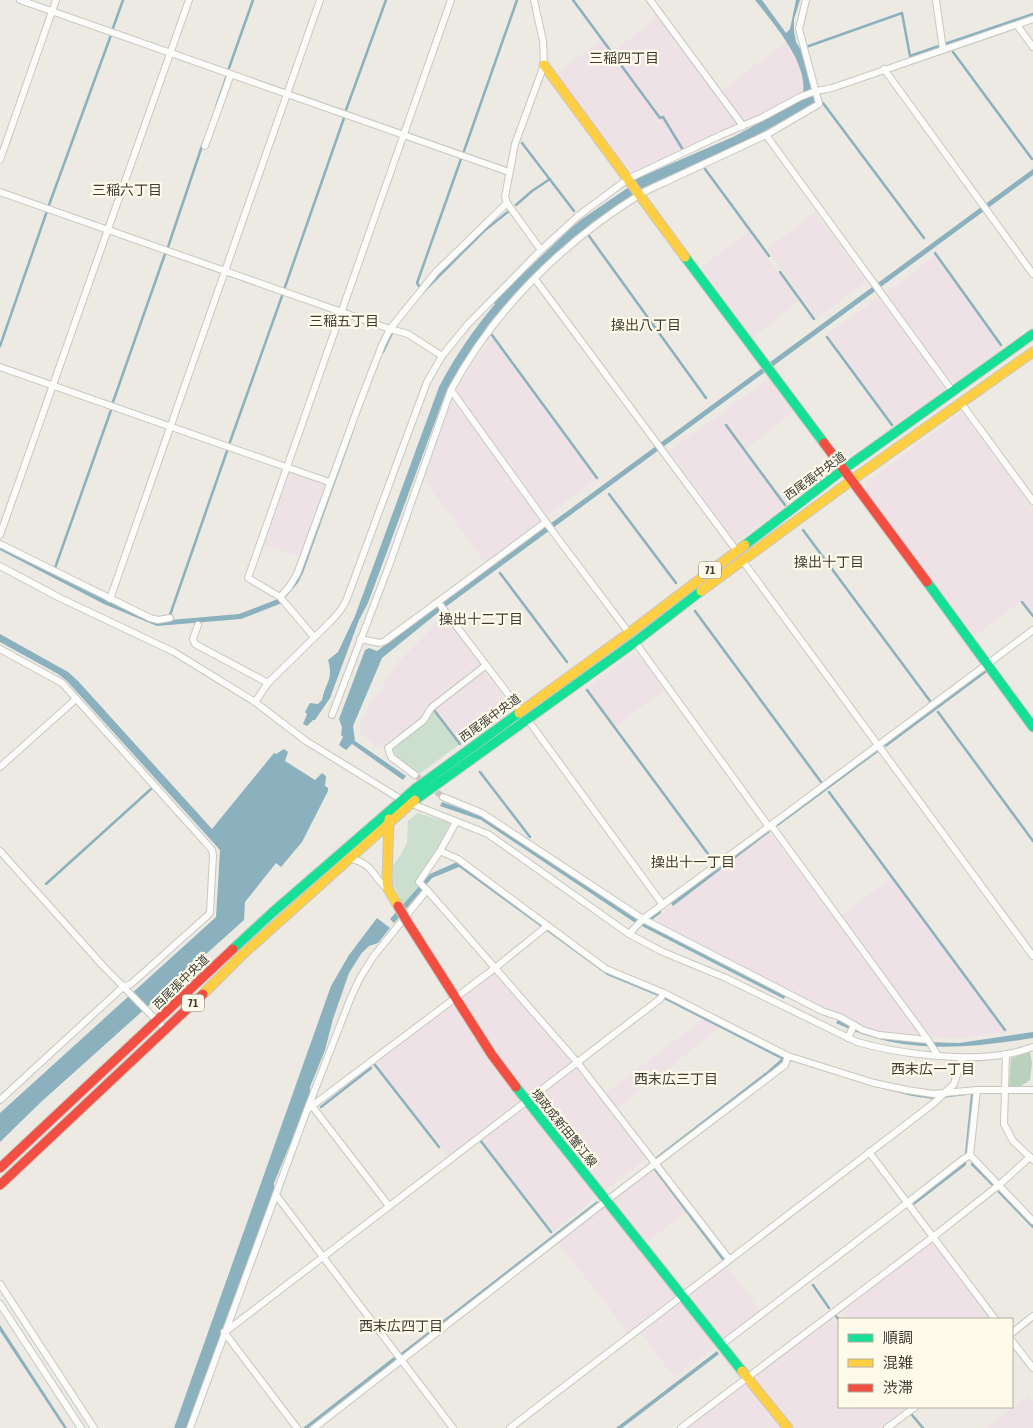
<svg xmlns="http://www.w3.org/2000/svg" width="1033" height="1428" font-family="'Asap Condensed','Noto Sans JP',sans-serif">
  <rect width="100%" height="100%" fill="#eceae2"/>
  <g fill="#efe2e6">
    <path d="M659,15L735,122L737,126L682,152L630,173L628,171L555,74L604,38L614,51Z"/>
    <path d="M786,42L797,61L803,81L804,93L744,122L722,90Z"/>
    <path d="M815,212L866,281L817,319L767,249Z"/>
    <path d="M749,232L799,301L752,338L701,267Z"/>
    <path d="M935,256L1002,348L955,382L945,372H943L886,293Z"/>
    <path d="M879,297L936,375L944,390L894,425L827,334Z"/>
    <path d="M492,338L596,479L547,516L458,395L461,382L474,362Z"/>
    <path d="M770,378L794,411L744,450L785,506L737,541L726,529L669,451Z"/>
    <path d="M452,400L542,522L486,564L424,480Z"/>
    <path d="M962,412L1033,508V613L1023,600L972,638L866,492L867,482Z"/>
    <path d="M293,471L326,483L300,557L264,545L290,473Z"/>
    <path d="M444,616L481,667L431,704L415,724L377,747L360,733L361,719L398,662Z"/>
    <path d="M635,653L642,662L644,661L665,690L613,728L585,689Z"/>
    <path d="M484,671L511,708L461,744L435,709Z"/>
    <path d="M770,832L920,1035L918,1038L881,1033L863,1028L652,921Z"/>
    <path d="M893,877L1007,1032L960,1039L934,1037L927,1033L841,915Z"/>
    <path d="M494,971L571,1061V1063L531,1093L525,1091L496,1052L461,999L463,994Z"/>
    <path d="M451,1005L454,1006L487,1056L518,1097V1103L448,1157L374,1063Z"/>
    <path d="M703,1019L721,1027L617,1108L606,1093Z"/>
    <path d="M574,1068H577L647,1158L604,1191L534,1102V1098Z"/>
    <path d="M522,1109L527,1110L595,1195L594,1198L552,1232L481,1139Z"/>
    <path d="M653,1169L686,1212L646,1243L612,1200Z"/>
    <path d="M603,1207H606L674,1293V1297L628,1333L558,1242Z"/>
    <path d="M933,1243L991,1319H848L841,1311L930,1244Z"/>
    <path d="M727,1266L761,1312L727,1337H722L691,1298V1293Z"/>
    <path d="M678,1304H683L715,1344V1347L674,1377L640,1332Z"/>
    <path d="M831,1319L839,1329V1407H898L902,1412L881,1428H795L757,1380L758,1374Z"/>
    <path d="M748,1385L783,1428H688L742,1386Z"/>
    <path d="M1028,1396L1033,1403V1428H986Z"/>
  </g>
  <g fill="#ccdecd">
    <path d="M434,710L460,744L419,774C409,767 396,761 393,750L395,745L425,722Z"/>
    <path d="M418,813L450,823L438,849L416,881L418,888L403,904L392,882L393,865L400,856L407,843L408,821Z"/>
  </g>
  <path fill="#bad2bd" d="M1030,1052L1032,1063L1030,1080L1015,1090L1009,1087L1011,1058Z"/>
  <g fill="#8bb1be">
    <path d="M755,0H762L786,33L790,29L796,0H800L794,19V31L796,42L803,53L817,102L752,138L634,192L633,195L575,236L503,307L488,325L459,370L446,392L368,603L359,620L330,698L315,720H313L307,726L303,724L307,714L305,712L310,703L318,704L322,700C325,683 334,680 328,660L338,652L355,616L439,387C454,358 474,329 495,304L493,302L570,229L582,219L629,187L636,179L733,137L801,100C814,69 773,23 755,0Z"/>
    <path d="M1033,169V175L440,611L382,658L353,726L355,741L406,776L403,780L352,744L346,750L339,745L343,737L341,735L342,727L339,719L365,650L369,648L377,651Z"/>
    <path d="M0,545L109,601L145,618L159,621L239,614L278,599L282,603L241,619L157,626L104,604L0,550Z"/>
    <path d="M0,634L68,672L78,681L212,829L274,753L276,754L284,749L288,752L285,761L315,780L322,773L326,776L325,786L328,788V791L302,842L281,867L276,863L245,902L244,920L41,1102L0,1142V1113L216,917L220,850L67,681L58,674L0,642Z"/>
    <path d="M986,670L987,672L886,747L884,745Z"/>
    <path d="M877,751L878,752L778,826L776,825Z"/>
    <path d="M442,802L483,816L636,919L786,995L784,999L634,922L481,820L440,806Z"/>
    <path d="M769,831L770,832L673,906L671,903Z"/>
    <path d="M457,862L604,971L665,997L784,1058L905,1092H967V1095L933,1099L912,1096L873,1086L795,1062L783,1060L658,996L607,975L459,867L432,878L394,923L390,919L430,874Z"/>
    <path d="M377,918L390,928L378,943L369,946L361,954L349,973L333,1019L325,1050L310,1087V1096L274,1183V1189L187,1428H174L331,986L349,955Z"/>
    <path d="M838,1020L857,1030L925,1042L959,1043L1033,1032V1038C965,1049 900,1055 836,1023Z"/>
    <path d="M765,1073L767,1075L658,1160L656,1157Z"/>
    <path d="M971,1093L973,1094L966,1165L914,1205L913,1202L964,1163Z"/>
    <path d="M597,1201L599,1204L403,1355L401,1353Z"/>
    <path d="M0,1325L67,1428H64L0,1331Z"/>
    <path d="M717,1351L719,1354L622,1428H616Z"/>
    <path d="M394,1357L396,1360L308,1428H303Z"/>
  </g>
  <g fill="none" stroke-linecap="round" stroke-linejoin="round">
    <g stroke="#8bb1be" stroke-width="2.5">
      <path d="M573,0L660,118L663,117L683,150"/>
      <path d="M113,28L123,0"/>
      <path d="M945,44L1033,14"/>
      <path d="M806,47L902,13L910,56L939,46"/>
      <path d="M953,52L1032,159"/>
      <path d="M229,68L253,0"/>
      <path d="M823,103L924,238"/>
      <path d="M216,107L226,78"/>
      <path d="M346,110L386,0"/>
      <path d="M522,143L574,211"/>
      <path d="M464,151L517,0"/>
      <path d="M705,169L769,256"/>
      <path d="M49,205L111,35"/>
      <path d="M516,205L532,191L550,179"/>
      <path d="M589,236L706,398"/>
      <path d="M168,247L202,146"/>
      <path d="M935,253L1001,345"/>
      <path d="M780,272L814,319"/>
      <path d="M419,286L417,283L461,159"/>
      <path d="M285,287L344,118"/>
      <path d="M423,292L485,230L509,211"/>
      <path d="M492,335L597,478"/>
      <path d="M827,337L892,425"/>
      <path d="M0,346L47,211"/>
      <path d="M383,352L392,333"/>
      <path d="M113,402L165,254"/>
      <path d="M726,425L785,505"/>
      <path d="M230,442L282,296"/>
      <path d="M609,494L676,583"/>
      <path d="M803,530L930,701"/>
      <path d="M55,568L111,410"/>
      <path d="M500,573L567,662"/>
      <path d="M284,597L297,582L302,572L353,429"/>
      <path d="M1022,602L1033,616"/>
      <path d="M695,611L821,782"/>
      <path d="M170,615L227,451"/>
      <path d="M587,690L714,862"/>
      <path d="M434,710L460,744"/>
      <path d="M938,712L1033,841"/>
      <path d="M480,772L530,837"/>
      <path d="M829,792L1005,1030"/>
      <path d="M46,884L151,789"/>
      <path d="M651,919L660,912"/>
      <path d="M375,1065L439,1147"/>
      <path d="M764,1076L783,1059"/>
      <path d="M321,1107L371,1068"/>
      <path d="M480,1140L551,1232"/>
      <path d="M972,1164L993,1185"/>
      <path d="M654,1168L723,1259"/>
      <path d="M999,1192L1033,1227"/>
      <path d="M813,1285L829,1308"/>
      <path d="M835,1315L839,1320"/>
      <path d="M912,1415L923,1428"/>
    </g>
    <path stroke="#c9c7bf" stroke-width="6" stroke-dasharray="6 3" stroke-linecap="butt" d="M415,775L443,797"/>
    <defs>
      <g id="street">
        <path d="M20,0L509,172"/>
        <path d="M650,0L743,126"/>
        <path d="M936,0L943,50"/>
        <path d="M1017,25L1033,47"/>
        <path d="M884,69L1033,274"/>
        <path d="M766,135L819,104L799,29L806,0"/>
        <path d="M205,146L231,74"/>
        <path d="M0,160L56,0"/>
        <path d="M0,192L390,329L408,334L442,356"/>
        <path d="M507,203L541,250"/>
        <path d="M535,279L736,550"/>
        <path d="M0,367L329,482"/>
        <path d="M451,390L556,536L629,633"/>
        <path d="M961,403L1033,501"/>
        <path d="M0,535L189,0"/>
        <path d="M0,544L150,618L158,620L170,618"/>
        <path d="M742,560L1033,956"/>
        <path d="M0,566L60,598L174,652L255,702L306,741L402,800L488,834L629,934L663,952L726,978L857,1042C899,1054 964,1062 1007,1054C1016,1053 1024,1050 1033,1047"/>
        <path d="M280,597L289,587L297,574L360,402L382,345L390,329L436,272L507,203L505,197L515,144L544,65L543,41L534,0"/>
        <path d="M110,599L320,0"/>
        <path d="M438,602L521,711"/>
        <path d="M198,625L193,639L195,644L268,683"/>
        <path d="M314,637L280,597L248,578L451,0"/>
        <path d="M360,639L380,643L385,641L546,522"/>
        <path d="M635,642L769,827"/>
        <path d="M0,649L62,683L206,843L212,850L213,855L210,913L207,916L131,984L124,986L0,1100"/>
        <path d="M255,702L268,683L330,622L340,611L346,601L427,382L442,356L468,324L541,250L578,216L628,179L721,135L761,118L800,97L816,91L832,88L1033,19"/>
        <path d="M332,715L390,563L451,390C494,310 561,244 639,195C650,188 664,183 676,177C706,163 736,149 766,135L953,392"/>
        <path d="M528,720L663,905"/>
        <path d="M0,767L76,699"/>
        <path d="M415,775L391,757L388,748L424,720L431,708L485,666"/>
        <path d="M443,797L482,813L643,919L822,1011L840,1017L863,1030L879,1035L928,1040"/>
        <path d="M456,822L440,851L419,882L427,890L577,1062L729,1259"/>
        <path d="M771,825L928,1040L938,1056"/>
        <path d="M0,851L104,967L166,1030"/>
        <path d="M440,851L458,859L606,969L664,993L788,1056L874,1083L907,1090L933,1094L977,1090H1033"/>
        <path d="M351,859C375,864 372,878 388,889"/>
        <path d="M629,934L643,919L771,825L1033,630"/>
        <path d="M848,1038L854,1025"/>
        <path d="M1006,1054L1004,1124L1013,1141L1033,1160"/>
        <path d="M312,1106L389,1206"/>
        <path d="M308,1109L495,968L547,926"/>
        <path d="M869,1152L995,1319"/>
        <path d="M970,1155L1033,1221"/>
        <path d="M970,1155L977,1090"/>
        <path d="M276,1195L453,1428"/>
        <path d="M0,1284L94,1428"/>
        <path d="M0,1304L81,1428"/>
        <path d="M224,1332L297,1428"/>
        <path d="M225,1332L660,999L664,993"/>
        <path d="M1012,1333L1033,1316"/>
        <path d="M1012,1341L1033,1368"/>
        <path d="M721,1345L907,1203L962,1160L970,1155"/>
        <path d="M190,1428L307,1110L351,997L360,978L373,957L427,890"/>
        <path d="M314,1428L606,1201L785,1065L788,1056"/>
        <path d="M510,1428L934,1103L954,1084L962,1058"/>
        <path d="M681,1428L933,1237L999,1185L1030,1157"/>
        <path d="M887,1428L915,1407"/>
      </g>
      <g id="fast">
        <path d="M685,257L824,443"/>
        <path d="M745,545L844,469L1033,334"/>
        <path d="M927,582L1033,727"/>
        <path d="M415,800L635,642L701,591"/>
        <path d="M233,949L273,912L415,789L519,713"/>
        <path d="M516,1087L742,1371"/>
      </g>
      <g id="slow">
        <path d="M544,65L685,257"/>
        <path d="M701,591L852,480L1033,352"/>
        <path d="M519,713L629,633L745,545"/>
        <path d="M389,819L387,880L388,889L398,906"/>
        <path d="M203,994L242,955L415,800"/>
        <path d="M742,1371L788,1428"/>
      </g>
      <g id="jam">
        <path d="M824,443L927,582"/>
        <path d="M408,923L492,1055L516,1087"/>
        <path d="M0,1168L233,949"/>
        <path d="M0,1185L203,994"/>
      </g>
    </defs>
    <use href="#street" stroke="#c8c7c0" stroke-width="8"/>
    <use href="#fast" stroke="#c8c7c0" stroke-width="11"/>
    <use href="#slow" stroke="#c8c7c0" stroke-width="11"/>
    <use href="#jam" stroke="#c8c7c0" stroke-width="11"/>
    <use href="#street" stroke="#fcfcfb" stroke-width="6"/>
    <use href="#fast" stroke="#16e098" stroke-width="9"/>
    <use href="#slow" stroke="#ffcf43" stroke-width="9"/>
    <use href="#jam" stroke="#f24e42" stroke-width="9"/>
    <defs>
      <path id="jam-bridge" d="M398,906L408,923"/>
    </defs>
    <use href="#jam-bridge" stroke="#c8c7c0" stroke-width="11" stroke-linecap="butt"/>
    <use href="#jam-bridge" stroke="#f24e42" stroke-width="9"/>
  </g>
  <g text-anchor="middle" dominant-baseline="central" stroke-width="4.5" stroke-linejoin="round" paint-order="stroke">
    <g fill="#fffbea" stroke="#77756b" stroke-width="1">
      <rect x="699" y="561.5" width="22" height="17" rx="4"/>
      <rect x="182" y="994.5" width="22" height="17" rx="4"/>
    </g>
    <g font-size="11" font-weight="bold" fill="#3d3b34">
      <text x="710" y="570">71</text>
      <text x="193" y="1003">71</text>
    </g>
    <g font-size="12" fill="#3d3b34" stroke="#fffbea">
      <text transform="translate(815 476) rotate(-36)">西尾張中央道</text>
      <text transform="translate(490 718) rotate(-36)">西尾張中央道</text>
      <text transform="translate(181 982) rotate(-44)">西尾張中央道</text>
      <text transform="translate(564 1128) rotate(51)">境政成新田蟹江線</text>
    </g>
    <g font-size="14" fill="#3d3b34" stroke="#fffbea">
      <text x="624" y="58">三稲四丁目</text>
      <text x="127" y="190">三稲六丁目</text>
      <text x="344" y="321">三稲五丁目</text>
      <text x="646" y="325">操出八丁目</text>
      <text x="829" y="562">操出十丁目</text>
      <text x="481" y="619">操出十二丁目</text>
      <text x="693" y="862">操出十一丁目</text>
      <text x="933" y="1069">西末広一丁目</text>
      <text x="676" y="1079">西末広三丁目</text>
      <text x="401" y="1326">西末広四丁目</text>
    </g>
  </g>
  <rect x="838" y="1318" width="175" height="90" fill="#fffbea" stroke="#b1aea1"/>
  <rect x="848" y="1334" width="25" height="8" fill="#16e098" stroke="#b1aea1"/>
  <text x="883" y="1343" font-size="15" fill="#3d3b34">順調</text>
  <rect x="848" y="1359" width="25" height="8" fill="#ffcf43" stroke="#b1aea1"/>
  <text x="883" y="1368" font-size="15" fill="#3d3b34">混雑</text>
  <rect x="848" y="1384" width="25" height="8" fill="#f24e42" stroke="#b1aea1"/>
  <text x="883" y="1393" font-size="15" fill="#3d3b34">渋滞</text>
</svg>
